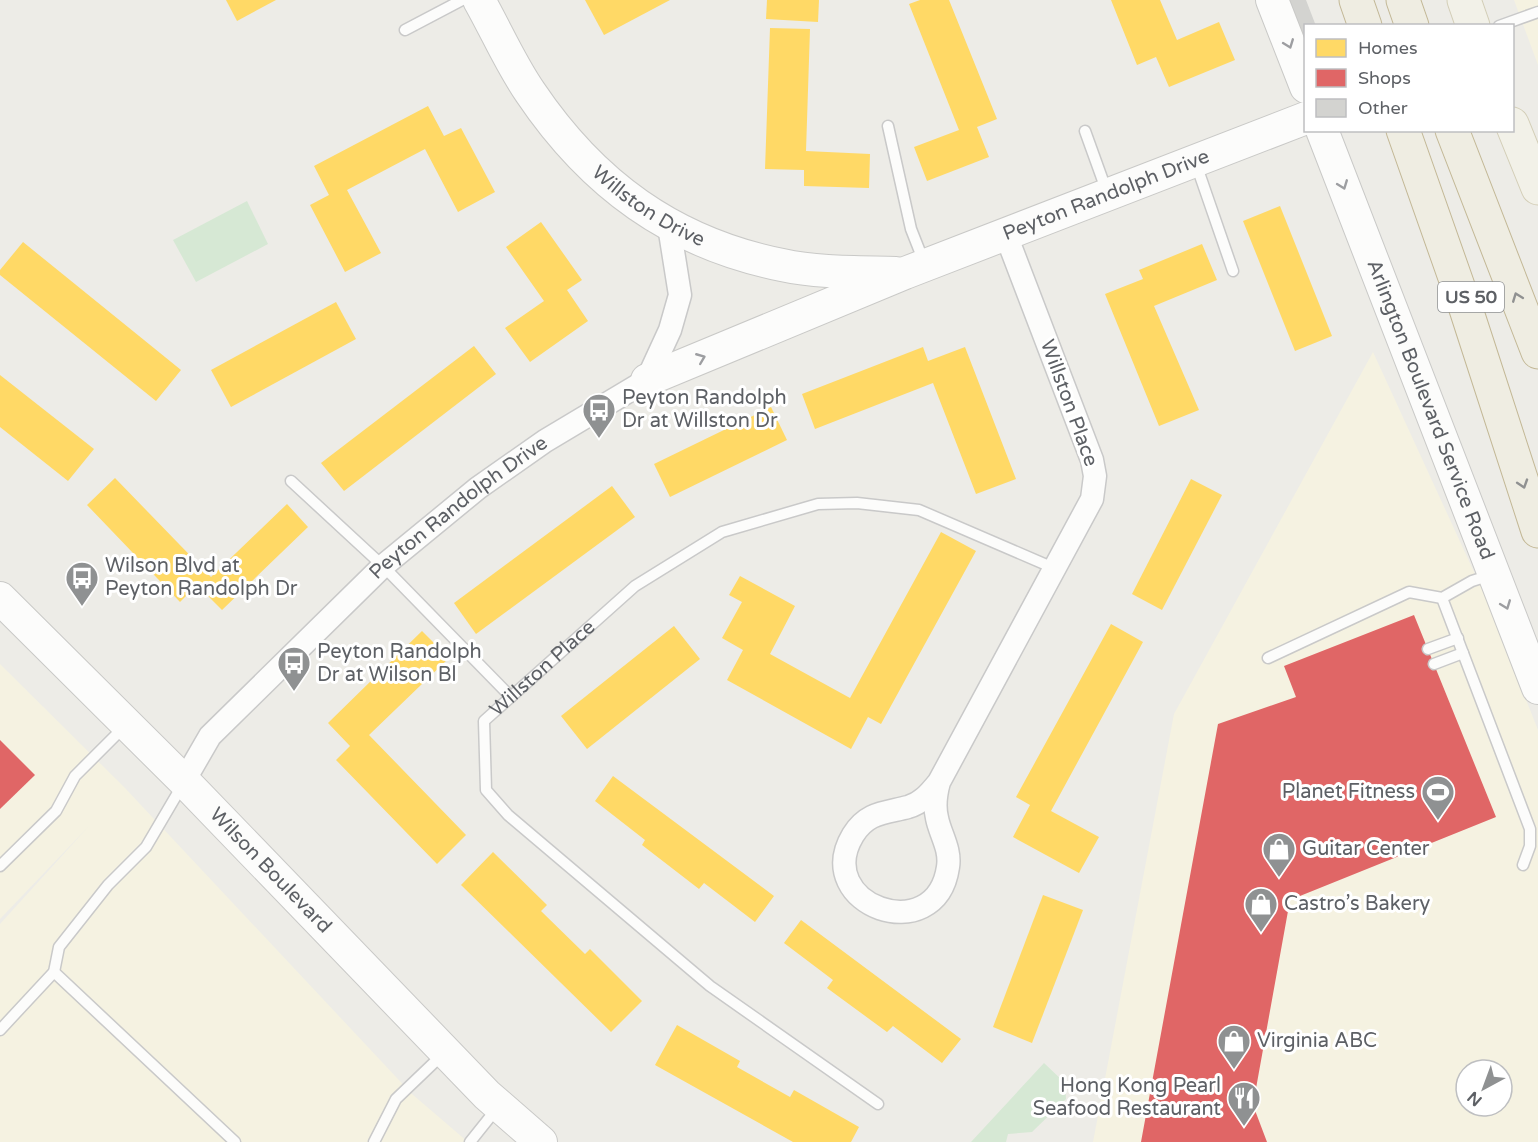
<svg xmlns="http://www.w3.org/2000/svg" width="1538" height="1142" font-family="'Varela Round',sans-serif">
  <rect width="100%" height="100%" fill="#edece7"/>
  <g fill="#f5f2e1" fill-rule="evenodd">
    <path d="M1514,0H1538V65Z"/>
    <path d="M1373,352L1485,596L1538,730V1142H1093L1174,714ZM1466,1070H1502V1106H1466Z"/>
    <path d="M0,664L124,787L412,1094L468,1142H0V924L89,826L0,919Z"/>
  </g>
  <g fill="#d6e8d4">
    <path d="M247,201L268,244L196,282L173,240Z"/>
    <path d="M1044,1063L1065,1083L1066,1099L1032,1132L1008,1134L1006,1142H971Z"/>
  </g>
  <g fill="#ffd966">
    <path d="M226,0H276L237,21Z"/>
    <path d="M585,0H670L604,35Z"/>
    <path d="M767,0H819L818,22L766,19Z"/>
    <path d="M920,0H949L997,119L977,127L989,157L927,181L914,147L959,130L909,4Z"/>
    <path d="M1111,0H1160L1177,40L1219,22L1235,60L1169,87L1156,57L1137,65Z"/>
    <path d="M770,28L810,29L806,151L870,154L869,188L804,186V170L765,169Z"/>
    <path d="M428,106L444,136L461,128L495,192L458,212L425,149L347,190L381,253L345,272L310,205L329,195L314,166Z"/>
    <path d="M1280,206L1332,336L1295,351L1243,221Z"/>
    <path d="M541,222L582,280L567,290L588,321L530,362L505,328L544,301L506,247Z"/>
    <path d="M23,242L181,370L156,401L0,275V270Z"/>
    <path d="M1202,244L1217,280L1154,306L1199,410L1159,426L1105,294L1143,279L1139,270Z"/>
    <path d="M336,302L356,339L231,407L211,370Z"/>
    <path d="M474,346L496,374L344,491L321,463Z"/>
    <path d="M923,347L928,361L965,347L1016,479L976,494L933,383L815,429L802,394Z"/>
    <path d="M0,375L94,449L68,481L0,427Z"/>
    <path d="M771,407L787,440L670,497L654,464Z"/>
    <path d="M115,478L211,577L287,504L308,527L222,610L197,585L180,602L87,505Z"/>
    <path d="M1191,479L1222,495L1162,610L1132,594Z"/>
    <path d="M612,486L635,517L476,634L454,603Z"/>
    <path d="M941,532L976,551L881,724L868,717L851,749L727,680L743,650L722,638L742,602L729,595L740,576L795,606L770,654L850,698Z"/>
    <path d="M1111,624L1143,642L1051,811L1099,837L1079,873L1013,837L1030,805L1016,797Z"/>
    <path d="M674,626L700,659L587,749L561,716Z"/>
    <path d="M422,631L449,658L369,735L466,835L437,864L336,760L350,746L328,723Z"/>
    <path d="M613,776L774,896L755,922L704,883L699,889L642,845L645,840L595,801Z"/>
    <path d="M493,852L547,905L541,911L585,954L590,949L642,1001L611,1032L461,885Z"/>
    <path d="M1043,895L1083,910L1032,1043L993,1027Z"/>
    <path d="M801,920L961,1039L942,1063L893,1026L887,1032L827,988L833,980L784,943Z"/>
    <path d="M677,1025L740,1061L737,1067L790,1097L794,1090L859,1127L851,1142H793L655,1065Z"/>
  </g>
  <g fill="#e06666">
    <path d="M1414,615L1496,817L1290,900L1253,1105L1267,1142H1141L1218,724L1296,697L1284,666Z"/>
    <path d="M0,740L35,775L0,809Z"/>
  </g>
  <path fill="#d3d3d0" d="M1290,0H1306L1316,26H1306V40L1301,41L1286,2Z"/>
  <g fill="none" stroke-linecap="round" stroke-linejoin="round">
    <defs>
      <g id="lane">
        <path d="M1499,26L1538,12"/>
        <path d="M405,30L462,0"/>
        <path d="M888,126L911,229L924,262"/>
        <path d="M1085,131L1107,192"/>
        <path d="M1196,164L1233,271"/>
        <path d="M291,481L383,566L511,697"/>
        <path d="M1442,598L1530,829V846L1523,865"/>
        <path d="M1428,649L1458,638"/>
        <path d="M1268,658L1409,592L1442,598L1472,581L1491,575"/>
        <path d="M1434,664L1463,653"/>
        <path d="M0,866L56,811L75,776L125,726"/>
        <path d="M54,972L235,1142"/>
        <path d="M0,1030L54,972L59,947L108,885L146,847L183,784"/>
        <path id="s1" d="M878,1104L710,986L508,815L486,790L484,721L635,586L722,532L818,504L857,503L919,510L1056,569"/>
        <path d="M374,1142L396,1099L443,1054"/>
        <path d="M470,1142L498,1107"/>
      </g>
      <g id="street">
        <path id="s2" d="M184,781L210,736L383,566L478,488L545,441L647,380L670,330L680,295L669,226"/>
        <path d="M939,782C930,793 922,803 908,807C885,813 867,812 853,835C811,905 936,950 948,867C951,849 940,834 937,818C934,806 936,793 939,782L1092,499L1095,476L1092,460L1006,235"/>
      </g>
      <g id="secondary">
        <path id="s3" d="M479,0C496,30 510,63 530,92C592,184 672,243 782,265C818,273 858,272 896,273"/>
        <path d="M1272,0L1306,87"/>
        <path id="s4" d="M1322,130L1538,688"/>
        <path id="s5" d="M647,380L905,273L1306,118"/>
        <path id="s6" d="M0,598L184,781L487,1095L541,1142"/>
      </g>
      <g id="primary">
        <path d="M1464,0L1473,26"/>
        <path d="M1512,124L1538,188"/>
      </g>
      <g id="highway">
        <path d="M1356,0L1365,26"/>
        <path d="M1403,0L1412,26"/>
        <path d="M1403,130L1465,306L1538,531"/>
        <path d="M1452,130L1538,352"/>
      </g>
    </defs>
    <use href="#lane" stroke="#c9c9c9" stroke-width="13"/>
    <use href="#street" stroke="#c9c9c9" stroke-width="25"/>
    <use href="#secondary" stroke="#c9c9c7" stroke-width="34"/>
    <use href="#primary" stroke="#d3ceb7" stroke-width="35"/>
    <use href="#highway" stroke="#c3b896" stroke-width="35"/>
    <use href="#lane" stroke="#fcfcfb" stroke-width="10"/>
    <use href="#street" stroke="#fcfcfb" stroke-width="22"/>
    <use href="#secondary" stroke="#fcfcfb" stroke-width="32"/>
    <use href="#primary" stroke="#f2f1e8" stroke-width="33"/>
    <use href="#highway" stroke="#efede2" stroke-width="33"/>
  </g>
  <defs><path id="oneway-chevron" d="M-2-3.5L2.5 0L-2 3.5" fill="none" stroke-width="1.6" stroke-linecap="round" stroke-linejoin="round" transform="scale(1.5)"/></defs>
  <g stroke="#9d9ea1">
    <use href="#oneway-chevron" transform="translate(1289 44) rotate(69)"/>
    <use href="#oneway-chevron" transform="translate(1343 185) rotate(69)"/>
    <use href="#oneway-chevron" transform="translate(701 358) rotate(-22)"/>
    <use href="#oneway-chevron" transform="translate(1506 605) rotate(69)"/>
  </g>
  <g stroke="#909191">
    <use href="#oneway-chevron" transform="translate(1517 297) rotate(-111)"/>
    <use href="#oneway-chevron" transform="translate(1523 484) rotate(72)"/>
  </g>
  <defs>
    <symbol id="bus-pin" viewBox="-11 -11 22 30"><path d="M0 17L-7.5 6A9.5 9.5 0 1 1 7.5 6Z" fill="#8f9192" stroke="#fff"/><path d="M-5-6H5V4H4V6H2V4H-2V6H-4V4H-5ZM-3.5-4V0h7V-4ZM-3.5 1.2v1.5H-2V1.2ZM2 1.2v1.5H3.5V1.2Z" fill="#fff"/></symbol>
    <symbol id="stadium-pin" viewBox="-11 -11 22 30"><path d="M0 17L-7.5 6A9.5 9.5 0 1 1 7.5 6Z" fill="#8f9192" stroke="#fff"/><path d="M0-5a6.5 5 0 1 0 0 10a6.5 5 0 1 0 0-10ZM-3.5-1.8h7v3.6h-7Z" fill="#fff"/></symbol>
    <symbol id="shop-pin" viewBox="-11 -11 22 30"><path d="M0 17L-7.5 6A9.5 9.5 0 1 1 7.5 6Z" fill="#8f9192" stroke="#fff"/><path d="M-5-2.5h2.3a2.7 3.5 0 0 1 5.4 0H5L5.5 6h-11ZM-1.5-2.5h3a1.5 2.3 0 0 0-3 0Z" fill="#fff"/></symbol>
    <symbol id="restaurant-pin" viewBox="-11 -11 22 30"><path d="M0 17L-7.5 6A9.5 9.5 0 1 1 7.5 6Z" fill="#8f9192" stroke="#fff"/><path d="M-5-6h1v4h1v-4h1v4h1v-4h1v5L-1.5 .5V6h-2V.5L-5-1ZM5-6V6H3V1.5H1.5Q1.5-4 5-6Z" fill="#fff"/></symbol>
  </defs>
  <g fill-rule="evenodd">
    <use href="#bus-pin" x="580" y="391" width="38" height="52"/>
    <use href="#bus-pin" x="63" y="559" width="38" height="52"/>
    <use href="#bus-pin" x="275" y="644" width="38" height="52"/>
    <use href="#stadium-pin" x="1419" y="773" width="38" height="52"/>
    <use href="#shop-pin" x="1260" y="830" width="38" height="52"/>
    <use href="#shop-pin" x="1242" y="885" width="38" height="52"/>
    <use href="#shop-pin" x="1215" y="1022" width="38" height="52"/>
    <use href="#restaurant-pin" x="1225" y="1079" width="38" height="52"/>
  </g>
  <g text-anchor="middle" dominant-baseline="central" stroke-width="6" stroke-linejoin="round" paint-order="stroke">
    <rect fill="#fff" stroke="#8e9093" stroke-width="1.5" x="1438" y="282" width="66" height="30" rx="4.5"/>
    <g font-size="18" font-weight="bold" fill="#5d6065">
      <text x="1471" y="297">US 50</text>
    </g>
    <g font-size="20" fill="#5d6065" stroke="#fff">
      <text stroke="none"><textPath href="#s5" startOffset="495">Peyton Randolph Drive</textPath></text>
      <text stroke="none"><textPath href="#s3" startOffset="272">Willston Drive</textPath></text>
      <text transform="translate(1069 403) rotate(70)">Willston Place</text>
      <text stroke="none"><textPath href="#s4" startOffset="300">Arlington Boulevard Service Road</textPath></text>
      <text stroke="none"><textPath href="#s2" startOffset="390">Peyton Randolph Drive</textPath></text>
      <text stroke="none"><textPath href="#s1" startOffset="651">Willston Place</textPath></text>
      <text stroke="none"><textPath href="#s6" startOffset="384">Wilson Boulevard</textPath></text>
    </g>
    <g font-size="20" fill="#5d6065" stroke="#fff" text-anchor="start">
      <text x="622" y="398">Peyton Randolph<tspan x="622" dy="23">Dr at Willston Dr</tspan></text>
      <text x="105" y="566">Wilson Blvd at<tspan x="105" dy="23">Peyton Randolph Dr</tspan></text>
      <text x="317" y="652">Peyton Randolph<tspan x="317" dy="23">Dr at Wilson Bl</tspan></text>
      <text x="1415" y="792" text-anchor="end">Planet Fitness</text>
      <text x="1302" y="849">Guitar Center</text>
      <text x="1284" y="904">Castro’s Bakery</text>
      <text x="1257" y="1041">Virginia ABC</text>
      <text x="1221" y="1086" text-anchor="end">Hong Kong Pearl<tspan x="1221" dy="23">Seafood Restaurant</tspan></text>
    </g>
  </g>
  <rect x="1304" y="24" width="210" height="108" fill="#ffffff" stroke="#bebfc1" stroke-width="1.5"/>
  <rect x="1316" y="39" width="30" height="18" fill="#ffd966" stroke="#bebfc1" stroke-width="1.5"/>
  <text x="1358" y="54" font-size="18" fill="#5d6065">Homes</text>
  <rect x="1316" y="69" width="30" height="18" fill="#e06666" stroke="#bebfc1" stroke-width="1.5"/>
  <text x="1358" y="84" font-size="18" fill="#5d6065">Shops</text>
  <rect x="1316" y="99" width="30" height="18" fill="#d3d3d0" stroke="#bebfc1" stroke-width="1.5"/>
  <text x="1358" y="114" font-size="18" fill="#5d6065">Other</text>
  <g transform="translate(1484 1088) rotate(221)"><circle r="28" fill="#ffffff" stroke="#bebfc1" stroke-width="1.5"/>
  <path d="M0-4.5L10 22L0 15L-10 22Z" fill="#8f9192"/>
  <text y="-9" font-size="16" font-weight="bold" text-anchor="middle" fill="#5d6065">N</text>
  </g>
</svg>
